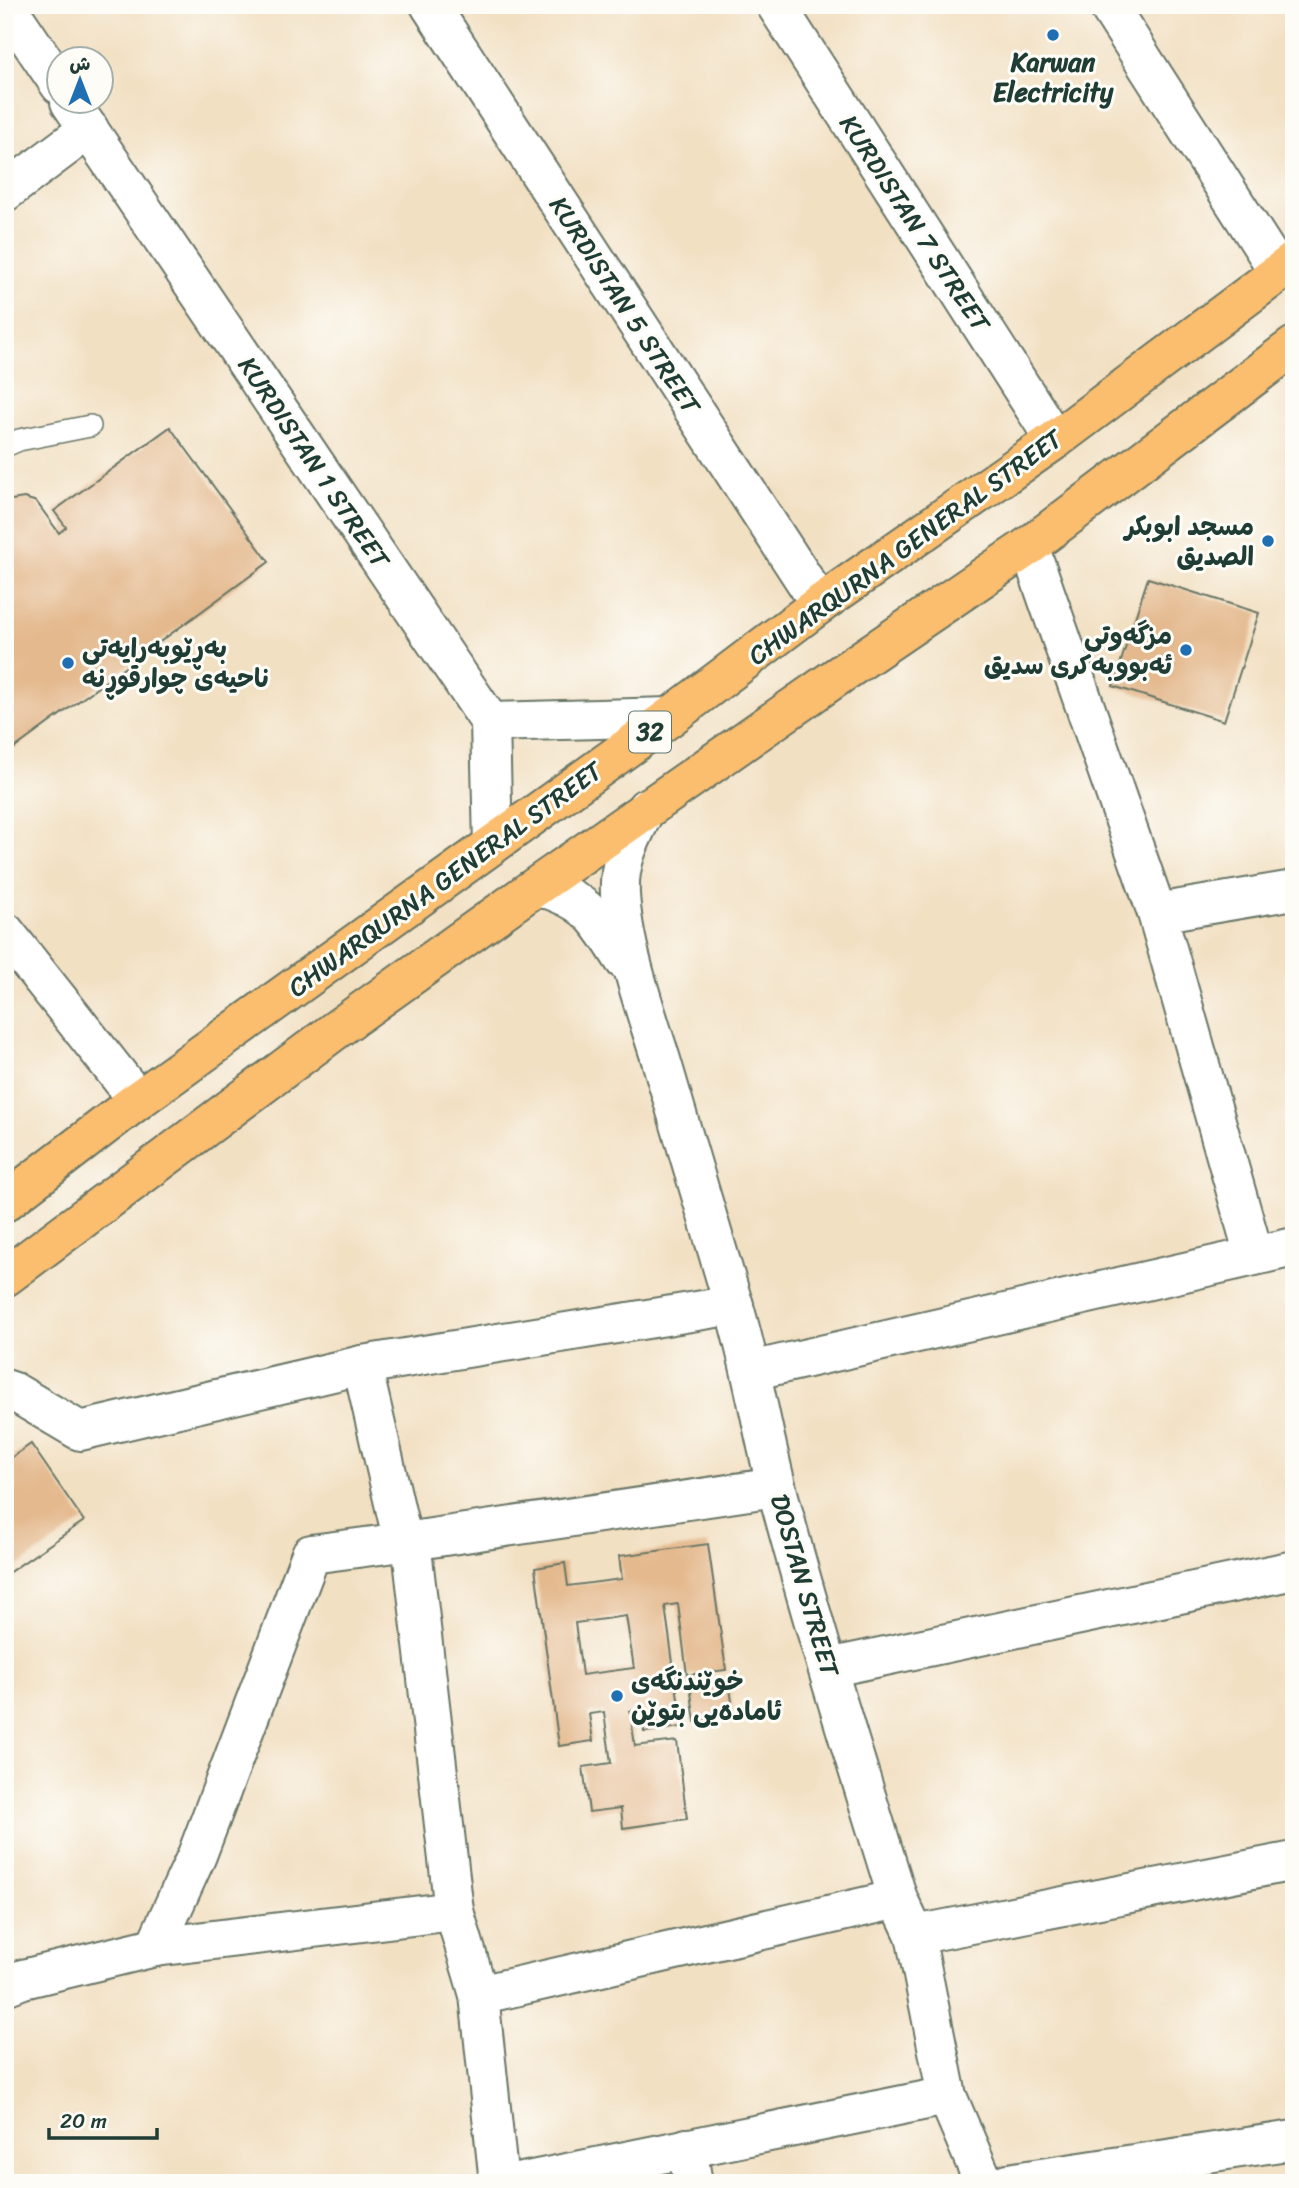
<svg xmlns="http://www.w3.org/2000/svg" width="1299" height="2188" font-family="Sriracha,'Playpen Sans Arabic',sans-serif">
  <rect width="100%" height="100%" fill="#fdfcf7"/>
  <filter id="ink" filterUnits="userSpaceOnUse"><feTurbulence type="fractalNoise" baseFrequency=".0143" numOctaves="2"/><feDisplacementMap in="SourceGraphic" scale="14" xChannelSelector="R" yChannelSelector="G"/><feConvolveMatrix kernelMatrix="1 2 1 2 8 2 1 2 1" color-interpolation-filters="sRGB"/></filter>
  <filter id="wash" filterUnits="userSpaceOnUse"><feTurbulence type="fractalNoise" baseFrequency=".00686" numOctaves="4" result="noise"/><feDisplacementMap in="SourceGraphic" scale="28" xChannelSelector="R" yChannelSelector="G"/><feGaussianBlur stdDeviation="1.57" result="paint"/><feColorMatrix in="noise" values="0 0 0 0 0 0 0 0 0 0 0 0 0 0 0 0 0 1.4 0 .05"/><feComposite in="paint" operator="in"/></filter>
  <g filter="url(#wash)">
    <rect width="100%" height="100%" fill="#f2e0c3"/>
    <g id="blocks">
      <g fill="#e4b98e" fill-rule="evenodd">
        <path d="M170,427L269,562L5,755V571L9,568L5,563V501L24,498L34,501L38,504L59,533L66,527L54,511Z"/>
        <path d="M1148,578L1259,613L1224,721L1113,686Z"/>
        <path d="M31,1444L84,1521L5,1575V1462Z"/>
        <path d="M708,1544L726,1670L687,1675L678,1604L665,1606L682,1727L644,1732L642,1710L630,1711L635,1746L677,1741L687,1819L623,1828L621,1808L589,1812L583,1767L611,1763L604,1712L589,1714L593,1741L559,1746L535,1568L565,1563L568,1586L622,1579L619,1556ZM626,1616L634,1668L582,1675L575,1623Z"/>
        <path d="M729,1680L734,1717L695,1722L690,1685Z"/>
      </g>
    </g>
  </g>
  <g filter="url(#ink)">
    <use href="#blocks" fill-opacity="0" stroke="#697666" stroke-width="2"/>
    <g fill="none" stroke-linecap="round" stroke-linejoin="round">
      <defs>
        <path id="lane" d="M5,446L19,440L90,426"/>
        <g id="street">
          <path d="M6,5L60,85"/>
          <path d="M430,5L820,604"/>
          <path d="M776,5L1055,440"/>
          <path d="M1108,5L1279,272"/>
          <path d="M70,102L490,722L493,844"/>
          <path d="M5,192L89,129"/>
          <path d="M1029,546L1157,913L1254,1255"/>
          <path d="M490,722L670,717"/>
          <path d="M646,808C632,837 618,860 620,894C623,947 645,1009 661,1060C685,1140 709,1220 732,1300C751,1362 761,1426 777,1489C813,1627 856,1763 898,1899L915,1935L947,2096L984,2183"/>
          <path d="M531,890C539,888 550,889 558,893C594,907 604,930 624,960"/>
          <path d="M1157,913L1294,890"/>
          <path d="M5,932L138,1100"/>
          <path d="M362,1365L403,1542"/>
          <path d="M751,1371L1294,1247"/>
          <path d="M5,1389L14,1392L80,1431L362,1365L734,1305"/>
          <path d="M411,1541L454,1911L479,1995L499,2183"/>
          <path d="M828,1668L1294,1570"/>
          <path d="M915,1935L1294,1861"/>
          <path d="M155,1947L197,1855L311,1554L411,1541L776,1487"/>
          <path d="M5,1986L23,1979L155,1947L454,1911"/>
          <path d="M479,1995L898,1899"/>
          <path d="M687,2148L693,2183"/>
          <path d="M517,2183L947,2096"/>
          <path d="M1008,2183L1294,2140"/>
        </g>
        <g id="highway">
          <path d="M5,1202L138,1100L670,717L820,604L1055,440L1294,261"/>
          <path d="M5,1277L337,1029L531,890L835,678L1029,546L1294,346"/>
        </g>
      </defs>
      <use href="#lane" stroke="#697666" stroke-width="24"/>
      <use href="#street" stroke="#697666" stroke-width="42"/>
      <use href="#highway" stroke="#697666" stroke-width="42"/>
      <use href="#lane" stroke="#fff" stroke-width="21"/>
      <use href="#street" stroke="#fff" stroke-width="38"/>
      <use href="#highway" stroke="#fbbd6e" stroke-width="38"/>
    </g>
  </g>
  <g fill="#1f6fb2" stroke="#fdfcf7" stroke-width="2.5">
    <circle cx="1053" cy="35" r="7"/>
    <circle cx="1268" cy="541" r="7"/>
    <circle cx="1186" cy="650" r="7"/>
    <circle cx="68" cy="663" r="7"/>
    <circle cx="617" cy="1696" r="7"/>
  </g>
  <g text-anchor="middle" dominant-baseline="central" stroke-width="6" stroke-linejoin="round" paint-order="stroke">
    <rect fill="#fdfcf7" stroke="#62766e" stroke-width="2" x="629" y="711.5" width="42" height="41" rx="5"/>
    <g font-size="24" font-weight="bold" fill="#1f3d34">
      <text x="650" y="732">32</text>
    </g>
    <g font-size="26" font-weight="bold" fill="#1f3d34" stroke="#fdfcf7" text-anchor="end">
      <text x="1053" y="62" text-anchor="middle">Karwan<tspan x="1053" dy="30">Electricity</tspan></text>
      <text x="1254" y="526">مسجد ابوبكر<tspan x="1254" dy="30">الصديق</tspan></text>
      <text x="1172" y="635">مزگەوتی<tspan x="1172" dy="30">ئەبووبەکری سدیق</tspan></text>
      <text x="82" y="648" text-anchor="start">بەڕێوبەرایەتی<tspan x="82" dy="30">ناحیەی چوارقوڕنە</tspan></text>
      <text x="631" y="1681" text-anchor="start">خوێندنگەی<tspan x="631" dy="30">ئامادەیی بتوێن</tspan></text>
    </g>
    <g font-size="26" fill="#1f3d34" stroke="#fdfcf7">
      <text transform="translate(915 223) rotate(57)">KURDISTAN 7 STREET</text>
      <text transform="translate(625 305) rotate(57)">KURDISTAN 5 STREET</text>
      <text transform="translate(314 462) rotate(56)">KURDISTAN 1 STREET</text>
      <text transform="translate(905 547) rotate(-36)">CHWARQURNA GENERAL STREET</text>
      <text transform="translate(445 879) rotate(-36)">CHWARQURNA GENERAL STREET</text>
      <text transform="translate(805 1585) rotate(74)">DOSTAN STREET</text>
    </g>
  </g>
  <rect width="1299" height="2188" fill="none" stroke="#fdfcf7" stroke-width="28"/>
  <g transform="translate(80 80)"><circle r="33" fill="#fdfcf7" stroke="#a4b0a9" stroke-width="2"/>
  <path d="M0-5L12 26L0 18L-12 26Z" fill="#1f6fb2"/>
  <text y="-10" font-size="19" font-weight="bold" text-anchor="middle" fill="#1f3d34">ش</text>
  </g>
  <path d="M49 2128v10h108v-10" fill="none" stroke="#1f3d34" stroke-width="3.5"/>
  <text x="60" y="2128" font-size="21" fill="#1f3d34" stroke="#fdfcf7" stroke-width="5" paint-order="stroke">20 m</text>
</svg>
